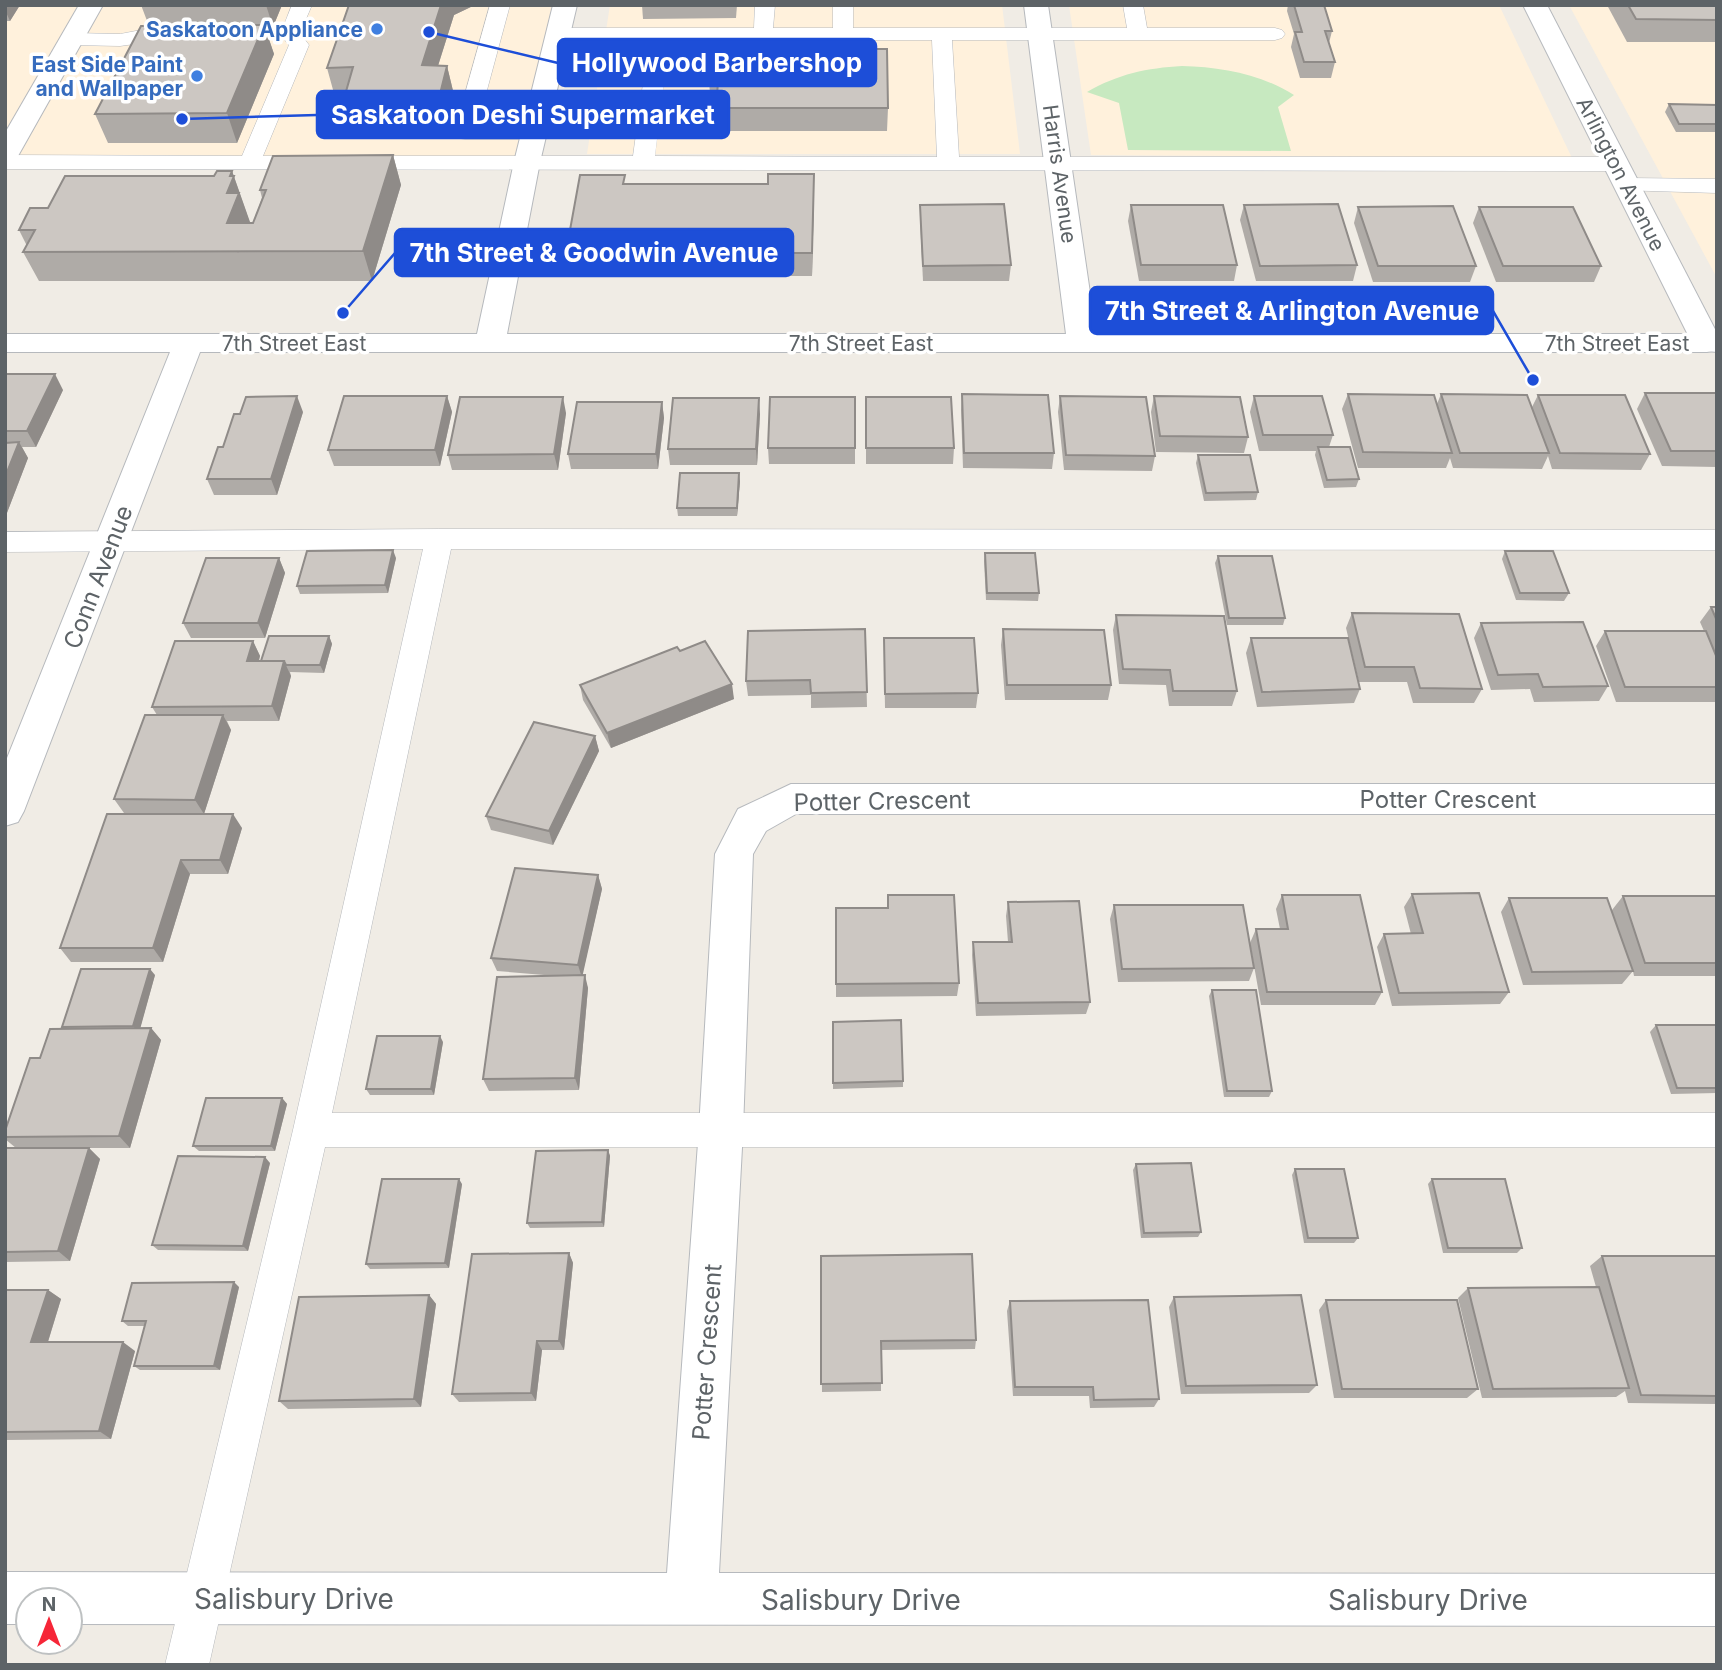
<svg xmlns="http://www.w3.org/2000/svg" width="1722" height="1670" font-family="Inter,sans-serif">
  <rect width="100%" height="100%" fill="#f0ece5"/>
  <g fill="#fff1dc">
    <path d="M5,5H564L527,162H5Z"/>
    <path d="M610,5H1002L1020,154H587Z"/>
    <path d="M1069,5H1499L1572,158L1091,155Z"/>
    <path d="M1569,5H1717V278Z"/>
  </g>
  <path fill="#c7e9c0" d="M1182,66C1221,67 1261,74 1294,95L1278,107L1291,151L1128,150L1119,103L1087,92C1118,74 1147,68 1182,66Z"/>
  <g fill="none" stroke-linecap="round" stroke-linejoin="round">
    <defs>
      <g id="service">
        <path d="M292,5H312L300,33L309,45L263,156H633L649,40L551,38L548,34L551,30L558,28H754L755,5H775L773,28H833V5H853V28H1127L1123,5H1143L1147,28H1275L1282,30L1285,34L1282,38L1275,40H952L959,157H1617L1625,159L1628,164L1625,169L1617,171L5,169V155L242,156L289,45L284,39H223L216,37L213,33L216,29L223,27H283ZM669,40H932L937,157L655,156Z"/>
        <path d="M490,5H510L477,127L534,128L542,129L545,134L542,139H465L457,138L454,133Z"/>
        <path d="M157,27L185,29L188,33L185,37L120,46L72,45L65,43L62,39L65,35L72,33L120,34Z"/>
        <path d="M1627,178L1717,179V193L1619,190L1616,185L1619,180Z"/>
        <path d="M439,529L1717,530V550L451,549L332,1113H1717V1147H325L209,1665H165L293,1130L423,549L5,552V532Z"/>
      </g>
      <g id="minor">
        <path d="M79,5H103L18,156L14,162L5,164V133Z"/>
        <path d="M553,5H577L540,162L507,334H1066L1024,5H1048L1096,334H1707L1717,336V350L1707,352H200L24,811L18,822L5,826V763L170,352H5V334H477L514,162Z"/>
        <path d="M791,784H1717V814H796L766,831L753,854L743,1129L719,1573L1717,1574V1626L70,1624V1600H28V1624H5V1572L667,1573L699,1129L715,854L738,809Z"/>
      </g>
      <path id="tertiary" d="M1523,5H1547L1717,333V352L1696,350L1692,343Z"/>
    </defs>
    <use href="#service" stroke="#b6b9bd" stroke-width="1"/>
    <use href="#minor" stroke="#b6b9bd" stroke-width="2"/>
    <use href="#tertiary" stroke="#b6b9bd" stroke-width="2"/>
    <use href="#service" fill="#fff" fill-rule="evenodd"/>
    <use href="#minor" fill="#fff" fill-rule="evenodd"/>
    <use href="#tertiary" fill="#fff" fill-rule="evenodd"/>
  </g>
  <g fill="#afaba7">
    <path d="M5,5H20L10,21H5Z"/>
    <path d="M141,5H282L273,27H265L274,54L237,143H108L95,114L149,26Z"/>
    <path d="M349,5H475L454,15L438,66H447L454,95L447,124H353L345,97H335L327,68Z"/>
    <path d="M642,5H737L736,18L643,19Z"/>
    <path d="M1288,5H1324L1332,31L1329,43L1335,62L1331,78H1300L1291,47L1294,34L1287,11Z"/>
    <path d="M1607,5H1717V42H1627Z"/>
    <path d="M786,49L888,108L887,131H717L716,105H711L709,82Z"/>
    <path d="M1669,104L1717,105V132H1676L1665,112Z"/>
    <path d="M393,155L401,185L372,281H39L23,252L27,246L19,230L48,208L214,176L232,171L250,223H253L262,198L260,190Z"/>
    <path d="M814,174V197L812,276H765V266H618L616,276H570L566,252L626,184H768Z"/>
    <path d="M920,205L1011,265L1009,281H923L920,220Z"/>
    <path d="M1131,205L1237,265L1234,281H1139L1128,221Z"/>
    <path d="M1244,205L1357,265L1353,281H1256L1240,220Z"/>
    <path d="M1358,207L1476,266L1470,282H1373L1354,223Z"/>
    <path d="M1479,207L1601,266L1594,282H1496L1473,223Z"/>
    <path d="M5,374L63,390L36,447H22L28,458L5,518Z"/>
    <path d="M1645,393H1717V467L1662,466L1637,409Z"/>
    <path d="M962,394L1054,453L1052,469L963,468L961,410Z"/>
    <path d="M1348,394L1437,404L1441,394L1532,407L1538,395L1650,454L1641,470L1552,469L1548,456L1542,469L1453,468L1450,458L1446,468H1358L1342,409Z"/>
    <path d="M447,396L452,412L440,466H334L328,450Z"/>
    <path d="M1060,396L1155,456L1152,471L1064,470L1058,412Z"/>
    <path d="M1154,396L1248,437L1244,453L1156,452L1151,412Z"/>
    <path d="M1254,396L1333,435L1329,447L1359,479L1356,487L1324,488L1315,455L1316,451H1259L1250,412Z"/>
    <path d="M855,397V464H769L768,448Z"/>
    <path d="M866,397L954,448L953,464H866Z"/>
    <path d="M662,402L664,418L658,469H571L568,454Z"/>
    <path d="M303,412L277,495H214L207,479L223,447Z"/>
    <path d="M566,413L558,470H452L448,455Z"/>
    <path d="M760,414L757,465H670L668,449Z"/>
    <path d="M1198,455L1258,492L1256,500L1204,501L1196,463Z"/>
    <path d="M740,481L737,516H678L677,508Z"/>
    <path d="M1505,551L1569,593L1564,601L1516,600L1502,559Z"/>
    <path d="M985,553L1039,593L1038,601L986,600L984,561Z"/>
    <path d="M1218,556L1285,618L1283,625H1227L1215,563Z"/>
    <path d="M279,558L285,573L265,638H191L183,623Z"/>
    <path d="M396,558L388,593L300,594L297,586Z"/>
    <path d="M1711,607H1717V702H1616L1596,646L1605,631H1704L1700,622Z"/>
    <path d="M1352,613L1482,689L1474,703H1413L1407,682H1359L1346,628Z"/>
    <path d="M1116,615L1237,691L1232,706H1169L1166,685L1119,684L1113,630Z"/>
    <path d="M1481,623L1608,686L1599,701L1534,702L1530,689L1491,690L1474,638Z"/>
    <path d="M865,629L867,707L811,708V695L748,696L746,681Z"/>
    <path d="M1003,629L1111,685L1108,700H1005L1001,645Z"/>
    <path d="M329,636L332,644L324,673L290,672L291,676L279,721H227L231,730L204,814L242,828L228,874H190L163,962H71L60,948L124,813L114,799L157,715L152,707L253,641L260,656L259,661H261Z"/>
    <path d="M1251,638L1360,689L1354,703L1257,707L1246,653Z"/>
    <path d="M680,651L734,699L611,748L583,700L580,685Z"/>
    <path d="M884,654L978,693L976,708H885Z"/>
    <path d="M595,736L599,751L553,845L491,830L486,816Z"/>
    <path d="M598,875L602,889L582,975L588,988L579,1090L489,1091L483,1079L556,976L497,971L491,958Z"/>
    <path d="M1412,894L1509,992L1500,1004L1392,1006L1377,947L1384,934H1411L1404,907Z"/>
    <path d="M1282,895L1382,992L1375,1005H1261L1250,943L1256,929H1280L1276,909Z"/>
    <path d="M1623,896H1717V976H1634L1633,971L1622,984L1523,985L1501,912L1509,898L1612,910Z"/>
    <path d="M1008,902L1090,1002L1086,1014L976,1016L972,955L973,942H1008L1006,916Z"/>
    <path d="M1114,905L1254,968L1249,981L1118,982L1110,919Z"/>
    <path d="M836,908L959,983L957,996L836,997Z"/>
    <path d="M155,975L140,1028H151L161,1040L130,1148H89L100,1159L70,1261L5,1262V1148H16L5,1139V1131L40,1058L63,1029L62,1027Z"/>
    <path d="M1212,990L1272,1091L1269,1097H1224L1209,996Z"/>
    <path d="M833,1022L903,1081V1087L833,1089Z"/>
    <path d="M1656,1025H1717V1093L1671,1094L1650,1032Z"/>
    <path d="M443,1042L434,1095H370L366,1089Z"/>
    <path d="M282,1098L287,1104L275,1151H199L193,1146Z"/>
    <path d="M608,1150L610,1156L604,1227L530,1228L527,1223Z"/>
    <path d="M270,1163L248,1251L158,1250L152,1245Z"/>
    <path d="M1136,1164L1201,1232L1198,1237L1141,1238L1133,1170Z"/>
    <path d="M1295,1169L1358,1238L1354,1243H1304L1292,1175Z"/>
    <path d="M1432,1179L1522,1248L1517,1253H1443L1428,1184Z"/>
    <path d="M462,1184L449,1268L370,1269L366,1264Z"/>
    <path d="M569,1253L573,1263L564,1350H542L536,1401L459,1402L452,1394Z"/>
    <path d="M821,1256L976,1340L975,1349L881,1350V1391L822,1392Z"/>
    <path d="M1602,1256H1717V1404L1628,1403L1625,1391L1616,1397L1482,1398L1458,1298L1468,1288L1596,1287L1590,1266Z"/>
    <path d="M239,1287L220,1370H140L134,1366L145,1326H128L122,1321Z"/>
    <path d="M5,1290H48L61,1299L48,1342L135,1351L111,1439L5,1440Z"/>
    <path d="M429,1295L436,1304L421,1407L288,1409L279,1401Z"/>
    <path d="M1174,1297L1317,1385L1309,1393L1181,1394L1169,1307Z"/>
    <path d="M1326,1300L1478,1389L1467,1398H1334L1319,1310Z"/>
    <path d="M1010,1301L1159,1399L1154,1407L1090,1408L1089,1396H1013L1007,1311Z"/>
  </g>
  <g fill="#8f8b88">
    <path d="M5,5H20L10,21L5,10Z"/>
    <path d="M266,5H282L273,27Z"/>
    <path d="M441,5H475L454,15L429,94L422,65Z"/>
    <path d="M264,25L274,54L237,143L227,113Z"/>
    <path d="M447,66L454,95L447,124L440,94Z"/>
    <path d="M393,155L401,185L372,281L363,251Z"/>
    <path d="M232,171L250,222L238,253L227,223V193Z"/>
    <path d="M814,174V197L812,276V253Z"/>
    <path d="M614,242L618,266L616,276L613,252Z"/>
    <path d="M55,374L63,390L36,447L27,431Z"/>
    <path d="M297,396L303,412L277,495L271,479Z"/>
    <path d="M447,396L452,412L440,466L435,450Z"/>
    <path d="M563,397L566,413L558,470L554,454Z"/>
    <path d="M759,398L760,414L757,465L756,449Z"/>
    <path d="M662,402L664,418L658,469L656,454Z"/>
    <path d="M19,442L28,458L5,518V477Z"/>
    <path d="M739,473L740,481L737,516V508Z"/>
    <path d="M393,550L396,558L388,593L385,585Z"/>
    <path d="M279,558L285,573L265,638L258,623Z"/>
    <path d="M329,636L332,644L324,673L320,665Z"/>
    <path d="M253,641L260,656L254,676L247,661Z"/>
    <path d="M284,661L291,676L279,721L272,706Z"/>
    <path d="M732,684L734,699L611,748L607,733Z"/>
    <path d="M223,715L231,730L204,814L195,800Z"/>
    <path d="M595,736L599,751L553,845L549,831Z"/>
    <path d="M233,814L242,828L228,874L220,860Z"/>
    <path d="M181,860L190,874L163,962L153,948Z"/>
    <path d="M598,875L602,889L582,978L578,965Z"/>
    <path d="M150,969L155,975L139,1033L133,1026Z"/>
    <path d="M585,975L588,988L579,1090L575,1078Z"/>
    <path d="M151,1028L161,1040L130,1148L119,1136Z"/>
    <path d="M440,1036L443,1042L434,1095L431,1089Z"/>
    <path d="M282,1098L287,1104L275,1151L271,1146Z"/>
    <path d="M89,1148L100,1159L70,1261L58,1251Z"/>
    <path d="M608,1150L610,1156L604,1227L602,1222Z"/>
    <path d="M265,1157L270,1163L248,1251L243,1246Z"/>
    <path d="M459,1179L462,1184L449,1268L445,1263Z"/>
    <path d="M569,1253L573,1263L564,1350L559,1341Z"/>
    <path d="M234,1282L239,1287L220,1370L214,1366Z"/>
    <path d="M48,1290L61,1299L45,1351L31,1342Z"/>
    <path d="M429,1295L436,1304L421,1407L414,1399Z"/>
    <path d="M537,1341L542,1350L536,1401L531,1393Z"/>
    <path d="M123,1342L135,1351L111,1439L99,1431Z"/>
  </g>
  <g fill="#ccc7c2" stroke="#8f8b88" stroke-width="2">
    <path d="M349,5H441L422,65L447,66L440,94L345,95L353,67L327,68Z"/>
    <path d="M1294,5H1324L1332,31H1325L1335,62H1304L1295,32H1302Z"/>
    <path d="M1628,5H1717V20L1636,19Z"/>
    <path d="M264,25L227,113L95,114L141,26Z"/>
    <path d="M713,44H786V49H887L888,108H716L718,82H709Z"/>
    <path d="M1669,104L1717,105V124H1679Z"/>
    <path d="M393,155L363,251L23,252L35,230H19L30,208H48L65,176H214L217,171H232L230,176H234L227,193H239L227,223H253L266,190H260L273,156Z"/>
    <path d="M768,174H814L812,253H764L765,242H614L613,252H566L580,175H625L623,184H768Z"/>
    <path d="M1004,204L1011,265L923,266L920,205Z"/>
    <path d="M1338,204L1357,265L1260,266L1244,205Z"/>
    <path d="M1131,205H1223L1237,265H1141Z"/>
    <path d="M1453,206L1476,266H1378L1358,207Z"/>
    <path d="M1479,207H1573L1601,266H1503Z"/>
    <path d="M5,374H55L27,431H5Z"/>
    <path d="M1645,393H1717V451H1671Z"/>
    <path d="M962,394L1048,395L1054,453H964Z"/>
    <path d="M1348,394L1434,395L1452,453L1363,452Z"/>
    <path d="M1441,394L1527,395L1549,453H1460Z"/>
    <path d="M1538,395H1625L1650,454L1560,453Z"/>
    <path d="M297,396L271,479H207L218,447H223L234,414H240L246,397Z"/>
    <path d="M344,396H447L435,450H328Z"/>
    <path d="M1060,396L1146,397L1155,456L1066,455Z"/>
    <path d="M1154,396L1240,397L1248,437L1160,436Z"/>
    <path d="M1254,396H1322L1333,435H1263Z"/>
    <path d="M460,397H563L554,454L448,455Z"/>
    <path d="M770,397H855V448H768Z"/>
    <path d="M866,397H951L954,448H866Z"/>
    <path d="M673,398H759L756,449H668Z"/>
    <path d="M577,402H662L656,454H568Z"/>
    <path d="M19,442L5,477V443Z"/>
    <path d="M1318,447H1350L1359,479L1327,480Z"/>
    <path d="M1198,455H1250L1258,492L1206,493Z"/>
    <path d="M680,473H739L737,508H677Z"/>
    <path d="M393,550L385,585L297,586L307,551Z"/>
    <path d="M1505,551H1553L1569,593H1520Z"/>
    <path d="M985,553H1035L1039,593H987Z"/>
    <path d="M1218,556H1272L1285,618H1229Z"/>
    <path d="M206,558H279L258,623H183Z"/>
    <path d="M1711,607H1717V621Z"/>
    <path d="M1352,613L1459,614L1482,689L1420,688L1414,667H1365Z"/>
    <path d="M1116,615L1224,616L1237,691H1173L1170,670L1123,669Z"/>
    <path d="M1583,622L1608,686L1543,687L1538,674L1498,675L1481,623Z"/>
    <path d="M865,629L867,692L811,693L810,680L746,681L748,631Z"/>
    <path d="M1003,629L1104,630L1111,685H1007Z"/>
    <path d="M1605,631H1706L1717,658V687H1625Z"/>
    <path d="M269,636H329L320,665H286L284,661H261Z"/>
    <path d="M884,638H974L978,693L885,694Z"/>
    <path d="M1251,638H1348L1360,689L1262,692Z"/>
    <path d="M175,641H253L247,661H284L272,706L152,707Z"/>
    <path d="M705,641L732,684L607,733L580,685L677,647L680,651Z"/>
    <path d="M145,715H223L195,800L114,799Z"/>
    <path d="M534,722L595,736L549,831L486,816Z"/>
    <path d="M107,814H233L220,860H181L153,948H60Z"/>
    <path d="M515,868L598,875L578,965L491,958Z"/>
    <path d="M1479,893L1509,992L1399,993L1384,934L1423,933L1412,894Z"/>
    <path d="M888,895H954L959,983L836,984V908H888Z"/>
    <path d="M1282,895H1360L1382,992H1267L1256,929H1288Z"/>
    <path d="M1623,896H1717V963H1645Z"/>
    <path d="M1509,898H1607L1633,971L1532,972Z"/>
    <path d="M1079,901L1090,1002L978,1003L973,942H1012L1008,902Z"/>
    <path d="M1114,905H1243L1254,968L1122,969Z"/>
    <path d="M81,969H150L133,1026L62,1027Z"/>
    <path d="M585,975L575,1078L483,1079L497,977Z"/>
    <path d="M1212,990H1256L1272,1091H1227Z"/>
    <path d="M901,1020L903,1081L833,1083V1022Z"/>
    <path d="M1656,1025H1717V1088H1677Z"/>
    <path d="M151,1028L119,1136L5,1137V1131L30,1058H40L50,1029Z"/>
    <path d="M377,1036H440L431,1089H366Z"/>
    <path d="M206,1098H282L271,1146H193Z"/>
    <path d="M5,1148H89L58,1251L5,1252Z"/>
    <path d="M608,1150L602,1222L527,1223L536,1151Z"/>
    <path d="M178,1156L265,1157L243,1246L152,1245Z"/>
    <path d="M1191,1163L1201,1232L1144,1233L1136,1164Z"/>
    <path d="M1295,1169H1344L1358,1238H1308Z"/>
    <path d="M382,1179H459L445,1263L366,1264Z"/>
    <path d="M1432,1179H1505L1522,1248H1448Z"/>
    <path d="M569,1253L559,1341H537L531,1393L452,1394L472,1254Z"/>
    <path d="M972,1254L976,1340L881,1341L882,1383L821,1384V1256Z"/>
    <path d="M1602,1256H1717V1396L1641,1395Z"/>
    <path d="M234,1282L214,1366H134L146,1321H122L132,1283Z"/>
    <path d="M1599,1287L1629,1388L1493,1389L1468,1288Z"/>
    <path d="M5,1290H48L31,1342H123L99,1431L5,1432Z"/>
    <path d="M429,1295L414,1399L279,1401L299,1297Z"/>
    <path d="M1301,1295L1317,1385L1186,1386L1174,1297Z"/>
    <path d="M1148,1300L1159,1399L1094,1400L1093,1387H1015L1010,1301Z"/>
    <path d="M1326,1300H1457L1478,1389H1342Z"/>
  </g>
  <g fill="#3f7fe0" stroke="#fff" stroke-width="2.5">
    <circle cx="377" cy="29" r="7"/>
    <circle cx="197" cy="76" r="7"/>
  </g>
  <g text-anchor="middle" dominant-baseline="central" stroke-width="7" stroke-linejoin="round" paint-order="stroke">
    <g font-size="21" font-weight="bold" fill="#366cbe" stroke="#fff" text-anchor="end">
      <text x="363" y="29">Saskatoon Appliance</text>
      <text x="183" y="64">East Side Paint<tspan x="183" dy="24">and Wallpaper</tspan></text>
    </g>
    <g font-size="21" fill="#5d6367" stroke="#fff">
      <text transform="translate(1060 174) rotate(82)">Harris Avenue</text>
      <text transform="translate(1621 174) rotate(63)">Arlington Avenue</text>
      <text x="294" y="343">7th Street East</text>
      <text x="861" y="343">7th Street East</text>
      <text x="1617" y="343">7th Street East</text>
    </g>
    <g font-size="24" fill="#5d6367" stroke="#fff">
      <text transform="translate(98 577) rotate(-69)">Conn Avenue</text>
      <text x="1448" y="799">Potter Crescent</text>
      <text transform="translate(882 801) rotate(-1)">Potter Crescent</text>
      <text transform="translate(707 1352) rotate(-86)">Potter Crescent</text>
    </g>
    <g font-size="28" fill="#5d6367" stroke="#fff">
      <text x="294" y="1599">Salisbury Drive</text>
      <text x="861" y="1600">Salisbury Drive</text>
      <text x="1428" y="1600">Salisbury Drive</text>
    </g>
  </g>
  <path fill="none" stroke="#1d4ed8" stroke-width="2.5" d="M429 32L558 63M182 119L317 115M343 313L395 253M1533 380L1493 311"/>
  <g fill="#1d4ed8" stroke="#fff" stroke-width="2.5">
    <circle cx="429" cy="32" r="7"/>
    <circle cx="182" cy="119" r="7"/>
    <circle cx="343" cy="313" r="7"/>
    <circle cx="1533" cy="380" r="7"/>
  </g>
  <g fill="#1d4ed8" stroke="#1d4ed8" stroke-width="2.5">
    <rect x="558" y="39" width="318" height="47" rx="7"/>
    <rect x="317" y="91" width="412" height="47" rx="7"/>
    <rect x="395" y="229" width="398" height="47" rx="7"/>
    <rect x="1090" y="287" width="403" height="47" rx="7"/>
  </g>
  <g font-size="26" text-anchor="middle" font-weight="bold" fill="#fff">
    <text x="717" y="72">Hollywood Barbershop</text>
    <text x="523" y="124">Saskatoon Deshi Supermarket</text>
    <text x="594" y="262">7th Street &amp; Goodwin Avenue</text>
    <text x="1292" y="320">7th Street &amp; Arlington Avenue</text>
  </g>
  <rect width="1722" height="1670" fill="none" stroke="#5d6367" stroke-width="14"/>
  <g transform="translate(49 1621)"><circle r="33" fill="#ffffff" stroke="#bec1c2" stroke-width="2"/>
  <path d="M0-5L12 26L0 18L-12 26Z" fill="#f62638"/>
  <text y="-10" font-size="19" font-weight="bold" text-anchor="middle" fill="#5d6367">N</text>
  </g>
</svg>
